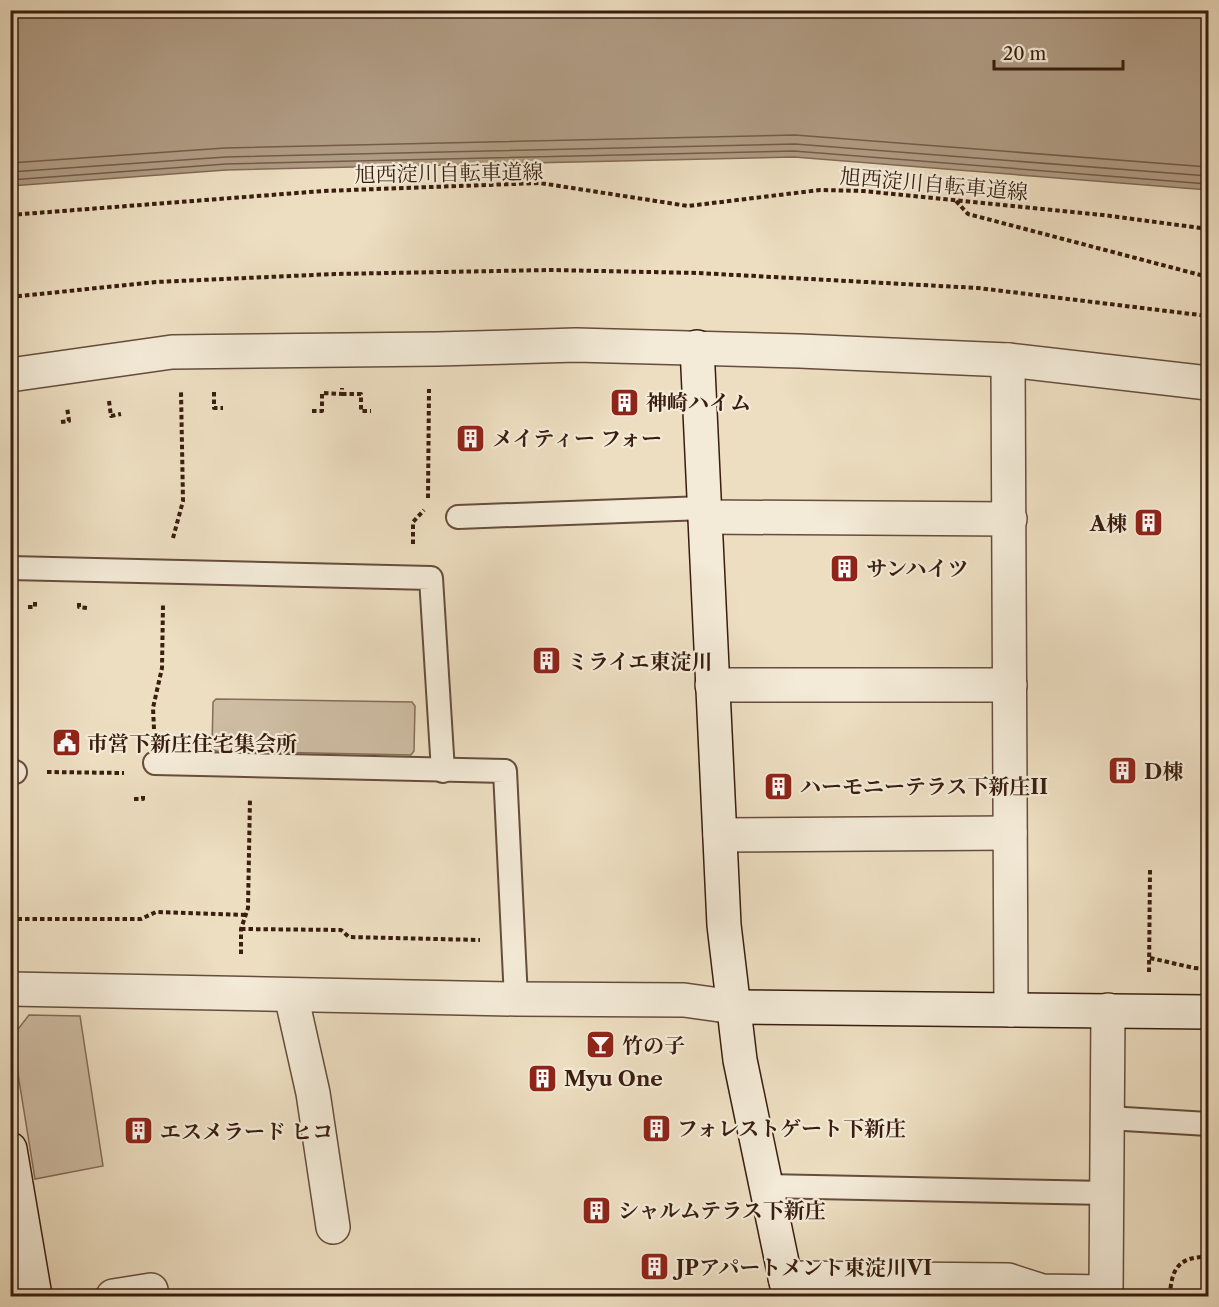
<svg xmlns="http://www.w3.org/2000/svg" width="1219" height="1307" font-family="'Libre Caslon Text','Noto Serif JP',serif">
  <rect width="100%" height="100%" fill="#eddec1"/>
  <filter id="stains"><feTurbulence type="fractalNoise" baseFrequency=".00333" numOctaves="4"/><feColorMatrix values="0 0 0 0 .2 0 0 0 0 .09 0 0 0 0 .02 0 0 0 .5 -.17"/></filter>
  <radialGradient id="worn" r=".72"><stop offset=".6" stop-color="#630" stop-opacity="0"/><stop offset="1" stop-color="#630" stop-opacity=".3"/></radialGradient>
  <g fill="#cebda3" stroke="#846d59" stroke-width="1.5">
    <path d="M216,699L412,702L415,706L414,751L411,755L216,751L212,749L213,702Z"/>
    <path d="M29,1015L80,1016L103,1166L35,1179L12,1037Z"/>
  </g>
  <path fill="#b09c84" stroke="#806955" stroke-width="1.5" d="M11,10L1208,11V190L794,157L226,170L11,186Z"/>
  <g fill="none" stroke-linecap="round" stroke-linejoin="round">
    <g stroke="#745c4a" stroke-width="1.5">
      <path d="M10,163L225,148L795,135L1208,167"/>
      <path d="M10,172L226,157L795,144L1208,176"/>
      <path d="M10,180L226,164L794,151L1208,184"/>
    </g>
    <defs>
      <g id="lane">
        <path d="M458,517L704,508"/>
        <path d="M10,568L431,578L443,771"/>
        <path d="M155,763L505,771L516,999"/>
        <path d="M10,772H15"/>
        <path d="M1108,1118L1208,1124"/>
        <path d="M766,1186L1107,1193"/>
      </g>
      <g id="street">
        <path d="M1008,360L1011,1010"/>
        <path d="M10,375L172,352L437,349L576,345L799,351L1008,360L1208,383"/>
        <path d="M705,517L1010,519"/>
        <path d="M712,685H1010"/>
        <path d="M720,835L1010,833"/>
        <path d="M10,989L516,999L684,1000L734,1007"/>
        <path d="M291,995L313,1093L333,1227"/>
        <path d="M785,1278L1008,1280L1042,1291L1106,1292L1108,1010"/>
        <path d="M113,1296L151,1290"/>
      </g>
      <g id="secondary">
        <path d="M697,347L724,925L740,1060L789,1296"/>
        <path d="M734,1007L1208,1012"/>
        <path d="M10,1149L35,1296"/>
      </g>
    </defs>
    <use href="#lane" stroke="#664d3c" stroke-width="26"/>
    <use href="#street" stroke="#664d3c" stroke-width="36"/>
    <use href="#secondary" stroke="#391d0f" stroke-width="36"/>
    <g stroke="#391d0f" stroke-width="4" stroke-dasharray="4.5 3" stroke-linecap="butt">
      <path d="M956,201L968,214L1208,277"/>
      <path d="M10,215L323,191L540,183L688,206L820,190L864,191L1103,215L1208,229"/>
      <path d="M10,297L156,282L335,274L551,270L698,273L978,288L1208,316"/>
      <path d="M214,392V408H223"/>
      <path d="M342,394H361V411H371"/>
      <path d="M109,401L111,416L121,414"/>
      <path d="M312,411H322V393L342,394V388"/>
      <path d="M61,422L69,421L67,407"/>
      <path d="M428,498L429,389"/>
      <path d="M173,538L183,501L181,391"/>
      <path d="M413,544V522L424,510"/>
      <path d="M79,603V607L87,608"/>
      <path d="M28,607H35V602"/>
      <path d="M154,729L153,708L162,668L163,605"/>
      <path d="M47,772L124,773"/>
      <path d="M134,799H143V794"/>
      <path d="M10,919H141L156,912L246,915"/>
      <path d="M241,929L341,930L349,937L480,940"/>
      <path d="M241,954V929L248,908L250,798"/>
      <path d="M1150,958L1194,968L1208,969"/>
      <path d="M1149,972L1150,870"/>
      <path d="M1170,1296C1171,1269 1179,1256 1208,1257"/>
    </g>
    <use href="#lane" stroke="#f3ead7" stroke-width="22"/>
    <use href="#street" stroke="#f3ead7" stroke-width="33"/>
    <use href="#secondary" stroke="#f3ead7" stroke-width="33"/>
  </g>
  <defs>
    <symbol id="building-square" viewBox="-11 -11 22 22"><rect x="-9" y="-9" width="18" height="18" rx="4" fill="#8f2418" stroke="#f3ead7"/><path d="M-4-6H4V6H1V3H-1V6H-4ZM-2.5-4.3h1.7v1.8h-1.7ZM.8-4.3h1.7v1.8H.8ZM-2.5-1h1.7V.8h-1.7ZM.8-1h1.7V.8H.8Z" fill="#fff"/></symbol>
    <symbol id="civic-square" viewBox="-11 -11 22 22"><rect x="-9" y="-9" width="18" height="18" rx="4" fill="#8f2418" stroke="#f3ead7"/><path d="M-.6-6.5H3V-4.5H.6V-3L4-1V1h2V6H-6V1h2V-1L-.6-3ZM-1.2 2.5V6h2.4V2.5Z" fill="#fff"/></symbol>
    <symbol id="bar-square" viewBox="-11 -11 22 22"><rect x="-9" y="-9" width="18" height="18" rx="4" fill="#8f2418" stroke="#f3ead7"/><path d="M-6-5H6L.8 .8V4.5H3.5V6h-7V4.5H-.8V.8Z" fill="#fff"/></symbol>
  </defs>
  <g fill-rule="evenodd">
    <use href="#building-square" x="608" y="386" width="33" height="33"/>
    <use href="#building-square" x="454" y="422" width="33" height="33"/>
    <use href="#building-square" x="1132" y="506" width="33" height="33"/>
    <use href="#building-square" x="828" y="552" width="33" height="33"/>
    <use href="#building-square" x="530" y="644" width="33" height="33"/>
    <use href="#civic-square" x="50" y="726" width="33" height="33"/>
    <use href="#building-square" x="1106" y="754" width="33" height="33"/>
    <use href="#building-square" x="762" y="770" width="33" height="33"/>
    <use href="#bar-square" x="584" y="1028" width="33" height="33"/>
    <use href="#building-square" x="526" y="1062" width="33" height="33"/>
    <use href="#building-square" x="640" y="1112" width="33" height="33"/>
    <use href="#building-square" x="122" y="1114" width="33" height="33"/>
    <use href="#building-square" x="580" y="1194" width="33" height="33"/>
    <use href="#building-square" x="638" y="1250" width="33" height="33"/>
  </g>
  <g text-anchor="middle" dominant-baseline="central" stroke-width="4.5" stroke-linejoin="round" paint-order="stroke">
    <g font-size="21" fill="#391d0f" stroke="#f3ead7">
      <text transform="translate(449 173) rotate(-1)">旭西淀川自転車道線</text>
      <text transform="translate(934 184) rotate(5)">旭西淀川自転車道線</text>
    </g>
    <g font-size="21" font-weight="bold" fill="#391d0f" stroke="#f3ead7" text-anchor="start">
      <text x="646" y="402">神崎ハイム</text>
      <text x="492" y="438">メイティー フォー</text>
      <text x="1127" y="523" text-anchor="end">A棟</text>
      <text x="866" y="568">サンハイツ</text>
      <text x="567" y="661">ミライエ東淀川</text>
      <text x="87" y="743">市営下新庄住宅集会所</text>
      <text x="1144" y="771">D棟</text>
      <text x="800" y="786">ハーモニーテラス下新庄II</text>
      <text x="622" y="1045">竹の子</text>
      <text x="564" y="1078">Myu One</text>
      <text x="677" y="1128">フォレストゲート下新庄</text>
      <text x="160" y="1131">エスメラード ヒコ</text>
      <text x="618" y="1210">シャルムテラス下新庄</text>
      <text x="676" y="1267">JPアパートメント東淀川VI</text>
    </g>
  </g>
  <rect width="1219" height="1307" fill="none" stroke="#eddec1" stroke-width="36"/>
  <rect x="12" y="12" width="1195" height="1283" fill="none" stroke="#391d0f" stroke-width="3"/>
  <rect x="18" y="18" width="1183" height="1271" fill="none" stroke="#391d0f" stroke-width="1.5"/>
  <path d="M994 60v9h129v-9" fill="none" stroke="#391d0f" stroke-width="3"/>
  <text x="1003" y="60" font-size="18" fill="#391d0f" stroke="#f3ead7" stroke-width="4.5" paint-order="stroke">20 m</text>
  <rect width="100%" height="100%" filter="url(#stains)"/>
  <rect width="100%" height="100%" fill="url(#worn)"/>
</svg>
